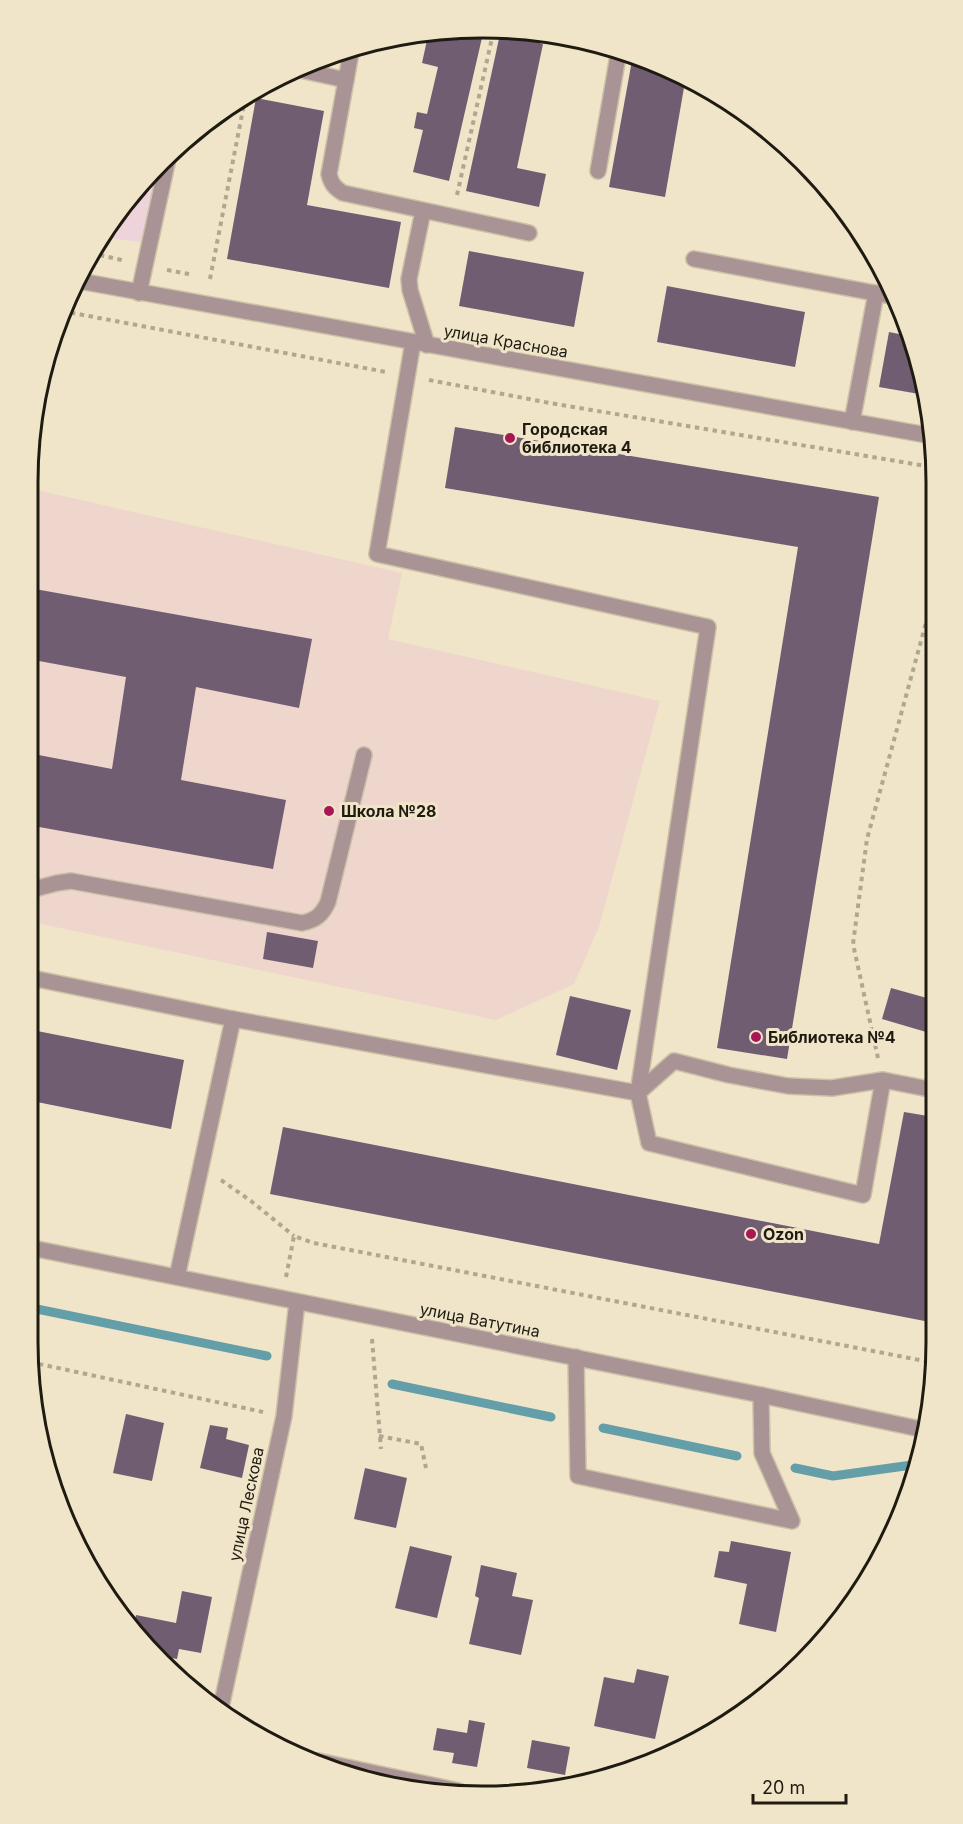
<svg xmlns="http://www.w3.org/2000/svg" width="963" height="1824" font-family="Inter,sans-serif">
  <rect width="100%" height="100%" fill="#f0e5c9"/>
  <path fill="#eed4da" d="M165,158L148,243L101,237L121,205Z"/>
  <path fill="#eed6cc" d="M28,488L402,573L388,639L660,701L599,927L574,984L496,1020L27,921Z"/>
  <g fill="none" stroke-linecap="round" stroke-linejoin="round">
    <g stroke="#649ea8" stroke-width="9">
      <path d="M27,1307L267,1356"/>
      <path d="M392,1384L551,1417"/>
      <path d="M603,1428L737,1456"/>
      <path d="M795,1468L833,1476L919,1464"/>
    </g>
  </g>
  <g fill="#705d72">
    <path d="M484,29L449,181L413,172L423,130L414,128L417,112L427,114L438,67L422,63L429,31Z"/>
    <path d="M500,34L543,44L517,168L546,174L539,207L466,191Z"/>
    <path d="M633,55L686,76L665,197L609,187Z"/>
    <path d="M256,98L324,111L307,205L401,222L389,288L227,259Z"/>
    <path d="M855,224L859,229L863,236L853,234Z"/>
    <path d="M469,251L584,272L574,327L459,306Z"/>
    <path d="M667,286L805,312L795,367L657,342Z"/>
    <path d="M889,332L909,336L925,395L879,387Z"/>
    <path d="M455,427L879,497L787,1059L717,1048L798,547L445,488Z"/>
    <path d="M35,589L312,639L299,708L196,687L181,780L286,800L273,869L28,825V753L112,769L126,677L28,659V629Z"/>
    <path d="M267,932L318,941L313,968L263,959Z"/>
    <path d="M891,988L934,1000L933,1034L882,1019Z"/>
    <path d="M570,996L631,1010L617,1070L556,1055Z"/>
    <path d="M27,1029L184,1060L171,1129L27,1100Z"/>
    <path d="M904,1112L934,1117L935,1323L270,1194L283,1127L879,1244Z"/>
    <path d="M126,1414L164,1423L152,1481L113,1473Z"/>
    <path d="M210,1425L228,1428L226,1439L249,1445L242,1478L200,1468Z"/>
    <path d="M365,1468L407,1478L396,1528L354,1519Z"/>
    <path d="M731,1541L791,1552L776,1632L739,1624L747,1584L714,1577L719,1551L729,1552Z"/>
    <path d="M410,1546L452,1556L437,1618L395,1608Z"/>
    <path d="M481,1565L517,1573L512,1596L533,1600L521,1655L469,1644L479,1598L475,1596Z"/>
    <path d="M182,1591L212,1597L201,1653L179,1649L177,1659L160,1656L133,1630L136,1615L176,1623Z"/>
    <path d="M637,1669L669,1676L655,1739L594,1726L604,1677L634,1683Z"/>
    <path d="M469,1720L485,1723L477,1767L452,1763L454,1753L433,1750L437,1728L467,1733Z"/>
    <path d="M532,1740L570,1747L565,1775L527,1768Z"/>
  </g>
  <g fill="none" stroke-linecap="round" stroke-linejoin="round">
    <defs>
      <g id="minor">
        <path d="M352,47L329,174C331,184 335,188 343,193L529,233"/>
        <path d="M296,69L346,80"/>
        <path d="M598,171L619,50"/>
        <path d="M423,211L409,279L410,290L427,345"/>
        <path d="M694,259L896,297"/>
        <path d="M74,280L932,436"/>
        <path d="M139,293L169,154"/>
        <path d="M33,421L43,361"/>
        <path d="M852,422L876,293"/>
        <path d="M27,891L57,883L71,881L302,923C316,920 322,915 328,902L364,755"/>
        <path d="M27,977L233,1019"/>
        <path d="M883,1080L863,1195L649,1143L638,1093L674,1061L729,1075L788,1086L832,1088L883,1080L934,1090"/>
        <path d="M27,1247L761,1395L925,1430"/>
        <path d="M177,1277L233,1019L638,1093L708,627L377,554L413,342"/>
        <path d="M576,1357L578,1476L792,1521L762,1453L761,1395"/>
        <path d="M220,1712L284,1416L297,1302"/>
        <path d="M318,1761L459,1791"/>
      </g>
    </defs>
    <use href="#minor" stroke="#cac1a8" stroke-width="18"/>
    <g stroke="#b0a790" stroke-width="4" stroke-dasharray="4.5 4.5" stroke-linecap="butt">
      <path d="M457,195L494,29"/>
      <path d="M91,253L122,260"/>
      <path d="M167,270L189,274"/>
      <path d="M210,279L246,94"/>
      <path d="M62,311L386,372"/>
      <path d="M429,380L550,403L932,467"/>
      <path d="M878,1058L853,944L867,839L933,597"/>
      <path d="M221,1180L251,1201L294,1236"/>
      <path d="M286,1277L294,1236L314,1243L935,1363"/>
      <path d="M372,1339L381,1449"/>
      <path d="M30,1362L263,1412"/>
      <path d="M379,1436L421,1444L426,1468"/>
    </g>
    <use href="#minor" stroke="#aa9394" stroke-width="15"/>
  </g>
  <g fill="#a81753" stroke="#f0e5c9" stroke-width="2">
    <circle cx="510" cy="438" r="6"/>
    <circle cx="329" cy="811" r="6"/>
    <circle cx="756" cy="1037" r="6"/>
    <circle cx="751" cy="1234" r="6"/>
  </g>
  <g text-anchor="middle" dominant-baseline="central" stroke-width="6" stroke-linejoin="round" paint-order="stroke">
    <g font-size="16" fill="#1f1b11" stroke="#f0e5c9">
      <text transform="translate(506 341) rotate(10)">улица Краснова</text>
      <text transform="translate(480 1320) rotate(11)">улица Ватутина</text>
      <text transform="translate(246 1504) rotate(-78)">улица Лескова</text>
    </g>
    <g font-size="16" font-weight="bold" fill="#1f1b11" stroke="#f0e5c9" text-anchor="start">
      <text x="522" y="429">Городская<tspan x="522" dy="18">библиотека 4</tspan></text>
      <text x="341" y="811">Школа №28</text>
      <text x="768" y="1037">Библиотека №4</text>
      <text x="763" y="1234">Ozon</text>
    </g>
  </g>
  <path d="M0 0H963V1824H0ZM482 38H482A444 444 0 0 1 926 482V1342A444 444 0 0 1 482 1786H482A444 444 0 0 1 38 1342V482A444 444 0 0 1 482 38Z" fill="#f0e5c9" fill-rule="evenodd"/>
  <path fill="none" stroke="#1f1b11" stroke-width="3" d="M482 38H482A444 444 0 0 1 926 482V1342A444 444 0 0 1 482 1786H482A444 444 0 0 1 38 1342V482A444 444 0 0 1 482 38Z"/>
  <path d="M753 1794v9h93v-9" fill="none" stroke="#1f1b11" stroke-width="3"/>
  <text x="762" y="1794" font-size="18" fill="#1f1b11" stroke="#f0e5c9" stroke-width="4.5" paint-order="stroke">20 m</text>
</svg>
